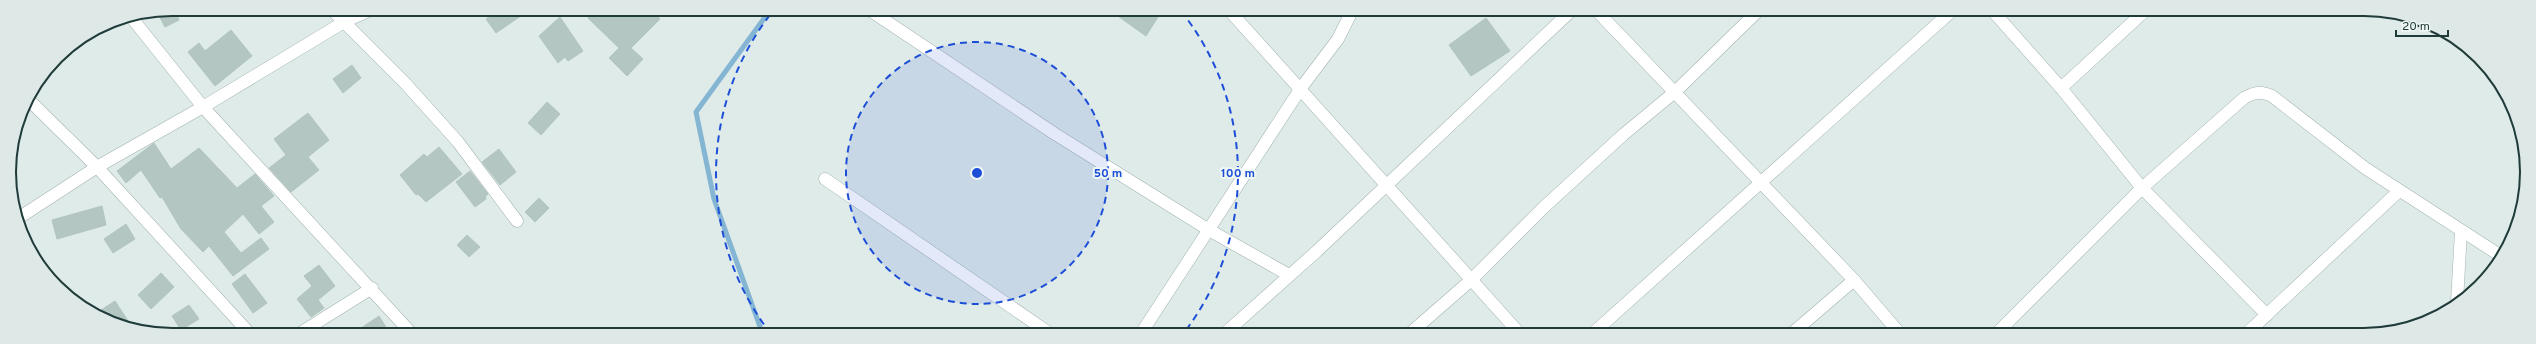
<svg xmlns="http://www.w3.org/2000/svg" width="2536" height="344" font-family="Overpass,sans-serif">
  <rect width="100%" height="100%" fill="#dfebe8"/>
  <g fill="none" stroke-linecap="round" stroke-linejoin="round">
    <path stroke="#84b5d3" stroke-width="5" d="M763,335L714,199L696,112L771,9"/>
  </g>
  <g fill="#b4c6c2" stroke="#b1c5c1">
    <path d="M174,9L179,20L165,27L157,12Z"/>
    <path d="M501,9H531L496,33L486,19Z"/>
    <path d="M597,9H623L629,15L635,9H650L660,19L631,48L643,59L627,76L609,58L619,48L588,18Z"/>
    <path d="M1108,9H1163L1146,36Z"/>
    <path d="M560,17L583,51L568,61L565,57L558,63L539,36Z"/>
    <path d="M1486,18L1510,51L1471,76L1449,45Z"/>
    <path d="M231,30L252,56L215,86L188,52L199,43L205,51Z"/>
    <path d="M352,65L361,78L343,93L333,79Z"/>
    <path d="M547,102L560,114L541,135L528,123Z"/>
    <path d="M308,113L329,140L308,157L319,170L291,192L269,168L286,155L274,139Z"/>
    <path d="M154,143L171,169L199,148L237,188L255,174L274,196L261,206L274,222L259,234L243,214L224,232L241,253L261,238L269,249L233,276L209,246L203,252L181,229L162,197L160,198L141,170L126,183L117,171Z"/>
    <path d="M439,147L462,174L426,202L418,194L416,195L400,175L424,154L427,157Z"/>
    <path d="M499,149L516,172L500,185L482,162Z"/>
    <path d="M470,171L488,194L485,197L486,199L475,207L456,182Z"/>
    <path d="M539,198L549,208L535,222L525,212Z"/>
    <path d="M102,206L106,225L57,239L52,220Z"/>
    <path d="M126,224L135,239L113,253L104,239Z"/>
    <path d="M467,235L480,247L469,257L457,245Z"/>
    <path d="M319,265L335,286L318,300L324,308L311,317L297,299L312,286L304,276Z"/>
    <path d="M161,273L174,287L151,309L138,295Z"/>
    <path d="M245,274L267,303L253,313L232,284Z"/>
    <path d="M115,301L132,327L100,318L95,314Z"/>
    <path d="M189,305L199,319L181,330L172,316Z"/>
    <path d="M379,316L391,335H351Z"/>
  </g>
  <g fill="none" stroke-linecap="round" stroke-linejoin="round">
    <defs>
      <g id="minor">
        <path d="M331,9L405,83L458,142L517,221"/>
        <path d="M868,9L1055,134L1209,230L1289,275"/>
        <path d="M1228,9L1521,335"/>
        <path d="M1595,9L1854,280L1901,335"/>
        <path d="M1991,9L2061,88L2142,188L2267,315"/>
        <path d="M131,17L203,107L413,335"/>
        <path d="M2061,88L2147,9"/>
        <path d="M28,99L97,167L251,335"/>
        <path d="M825,179L1052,335"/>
        <path d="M17,219L97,167L203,107L344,22L372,9"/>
        <path d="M2457,302L2461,231"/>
        <path d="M297,335L372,288"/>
        <path d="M1140,335L1301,88L1338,39L1353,9"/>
        <path d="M1223,335L1317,251L1573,9"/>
        <path d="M1408,335L1470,281L1543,208L1624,134L1676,91L1760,9"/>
        <path d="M1591,335L1954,9"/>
        <path d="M1790,335L1854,280"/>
        <path d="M1995,335L2142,188L2244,98C2255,92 2260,91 2272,96L2365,168L2501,256"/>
        <path d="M2245,335L2399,191"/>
      </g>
    </defs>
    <use href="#minor" stroke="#a2b3b0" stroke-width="13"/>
    <use href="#minor" stroke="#fff" stroke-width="12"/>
  </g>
  <circle cx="977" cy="173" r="131" fill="#1d4ed8" fill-opacity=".12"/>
  <g fill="none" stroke="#1d4ed8" stroke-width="2" stroke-dasharray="7 5">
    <circle cx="977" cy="173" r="131"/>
    <path d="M771 334A261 261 0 0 1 773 11M1181 11A261 261 0 0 1 1183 334"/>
  </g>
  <path d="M0 0H2536V344H0ZM172 16H2364A156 156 0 0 1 2520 172V172A156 156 0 0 1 2364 328H172A156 156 0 0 1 16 172V172A156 156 0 0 1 172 16Z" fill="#dee8e6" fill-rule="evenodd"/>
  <path fill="none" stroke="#1f3b3a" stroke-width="2" d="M172 16H2364A156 156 0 0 1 2520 172V172A156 156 0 0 1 2364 328H172A156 156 0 0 1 16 172V172A156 156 0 0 1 172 16Z"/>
  <circle cx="977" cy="173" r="6" fill="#1d4ed8" stroke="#eff7f5" stroke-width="2"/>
  <g font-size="12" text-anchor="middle" font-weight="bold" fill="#1d4ed8" stroke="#eff7f5" stroke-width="4" stroke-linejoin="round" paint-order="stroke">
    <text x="1108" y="177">50 m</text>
    <text x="1238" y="177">100 m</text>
  </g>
  <path d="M2396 30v6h52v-6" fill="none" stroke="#1f3b3a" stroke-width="2"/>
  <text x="2402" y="30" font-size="12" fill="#1f3b3a" stroke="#eff7f5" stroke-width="3" paint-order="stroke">20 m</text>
</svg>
